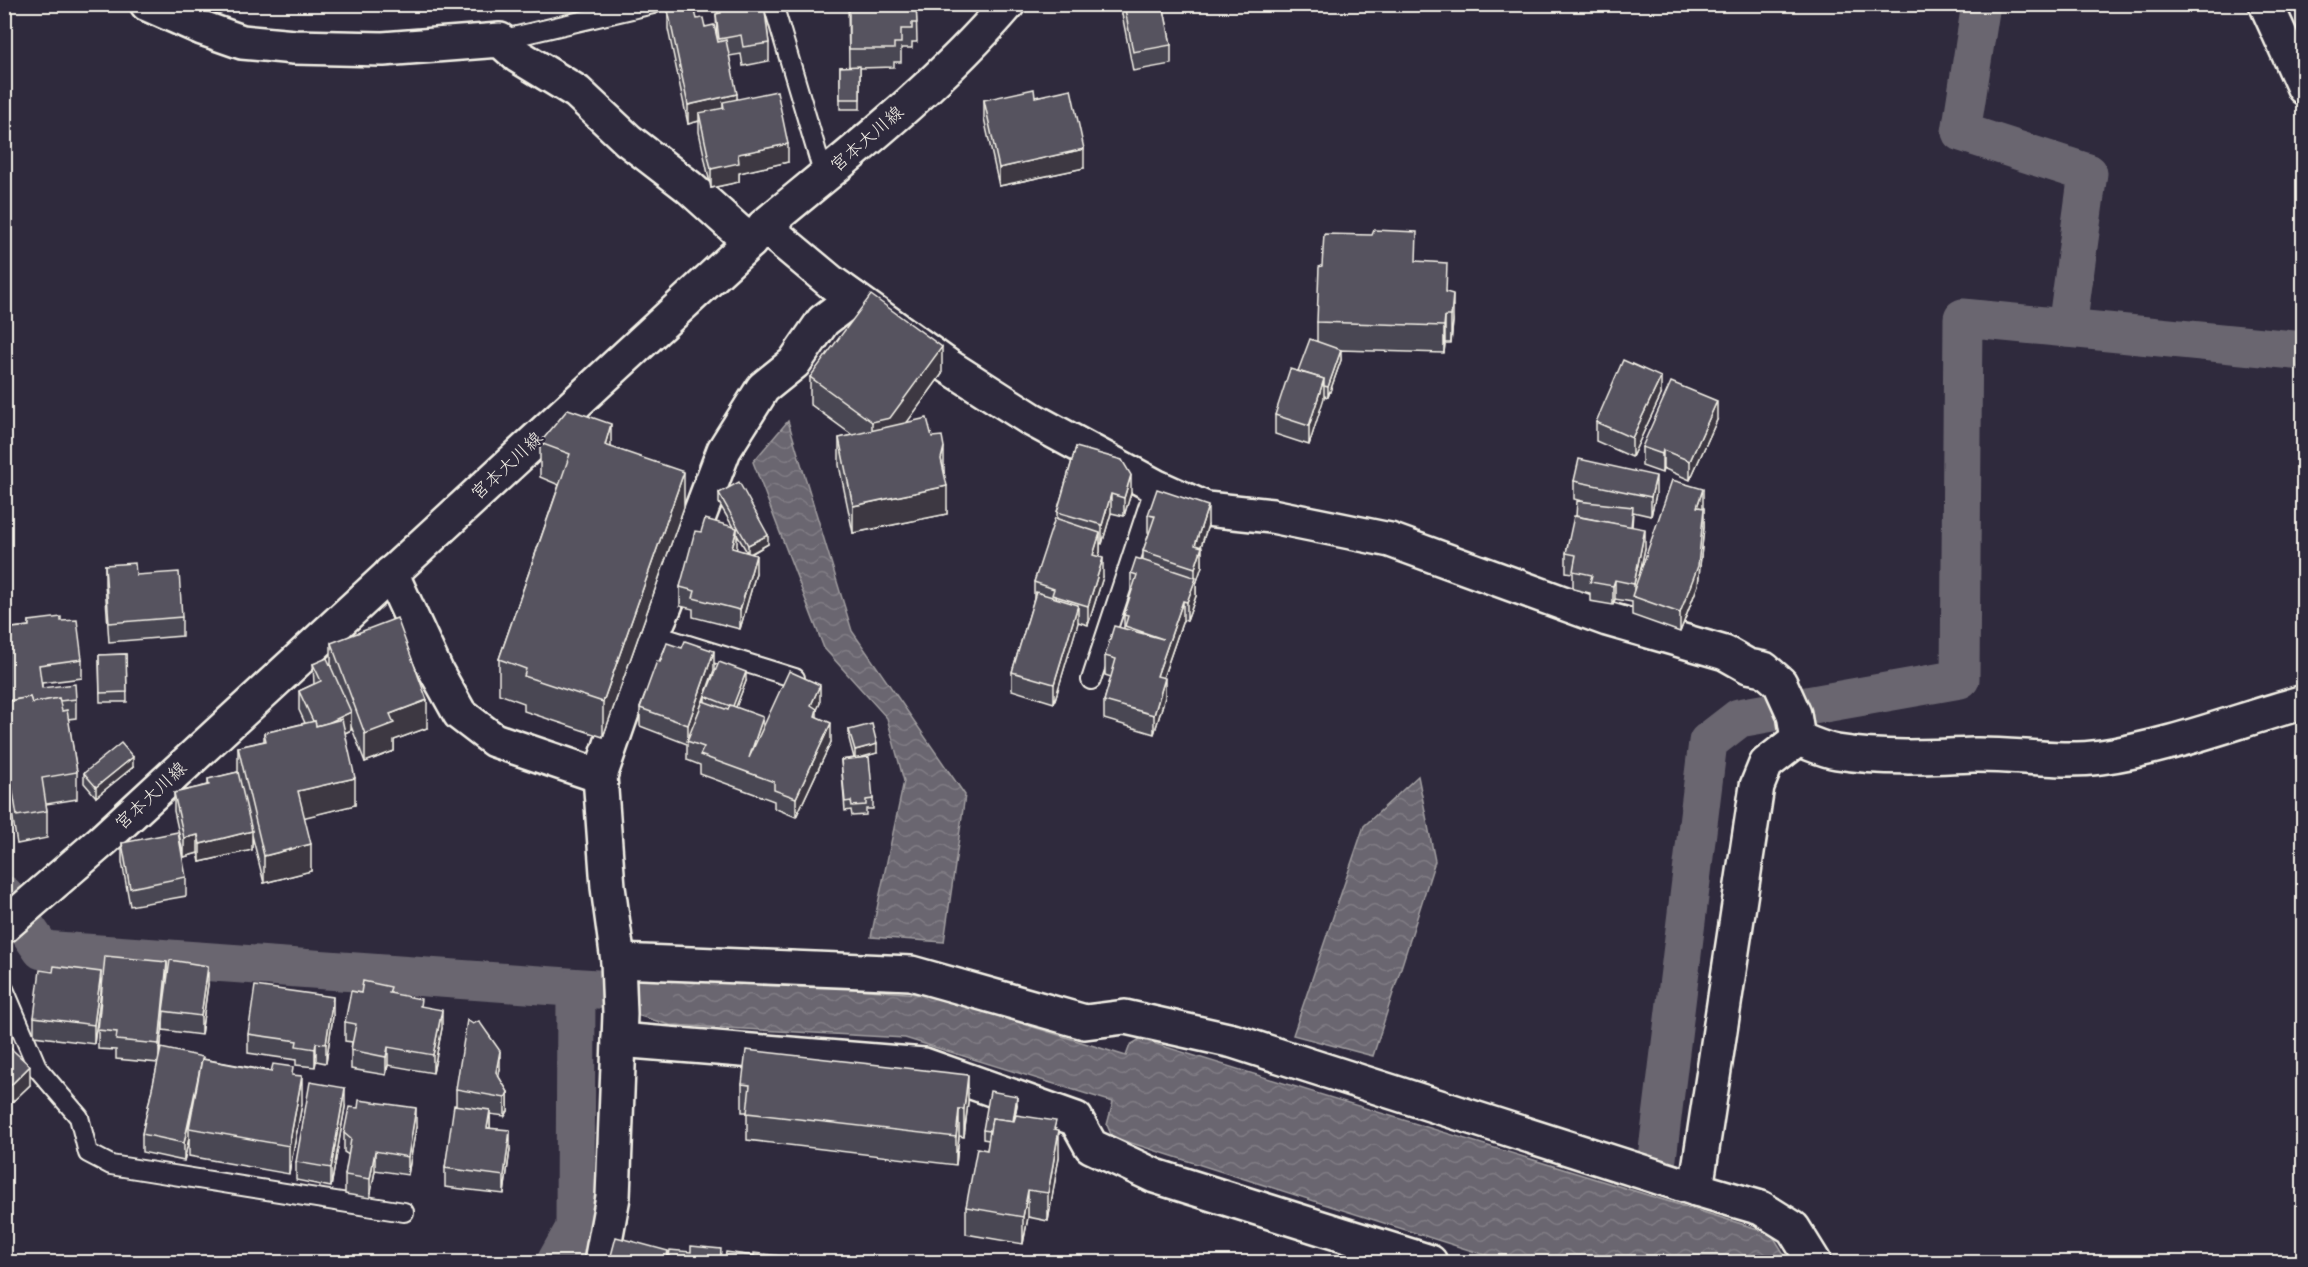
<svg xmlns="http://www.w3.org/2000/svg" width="2308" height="1267" font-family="Pangolin,'Klee One',sans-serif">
  <defs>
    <pattern id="water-waves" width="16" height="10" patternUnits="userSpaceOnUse" patternTransform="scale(1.5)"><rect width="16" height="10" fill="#6a6670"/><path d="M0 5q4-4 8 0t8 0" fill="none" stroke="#807c84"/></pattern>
  </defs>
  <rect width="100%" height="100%" fill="#2f2a3d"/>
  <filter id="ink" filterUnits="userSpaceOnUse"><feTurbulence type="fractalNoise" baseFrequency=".0167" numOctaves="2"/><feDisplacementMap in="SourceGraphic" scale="12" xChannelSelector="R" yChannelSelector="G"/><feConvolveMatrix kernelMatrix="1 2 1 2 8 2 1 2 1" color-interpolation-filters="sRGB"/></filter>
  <g filter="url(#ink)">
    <g fill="url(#water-waves)" stroke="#a19ea0" stroke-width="1.5">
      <path d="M788,421L852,631L965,795L944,942L871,937L904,781L887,718L824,648L753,462Z"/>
      <path d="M1418,776L1435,861L1373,1056L1293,1035L1364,826Z"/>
      <path d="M667,974L931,995L1126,1056L1130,1045L1140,1039L1771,1233L1789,1262H1507L1112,1137L1107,1125L1113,1102L905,1038L670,1025L633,1014V983Z"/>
    </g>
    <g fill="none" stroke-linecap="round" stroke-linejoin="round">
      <g stroke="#6a6670" stroke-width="39">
        <path d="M1981,4L1961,132L2088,173L2067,328"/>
        <path d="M4,895L42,950L654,993"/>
        <path d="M1657,1158L1708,742L1739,718L1960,679L1963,318L2304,351"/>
        <path d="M556,1262L575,1228L576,988"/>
      </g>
      <defs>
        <g id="lane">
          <path d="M773,4L824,176"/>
          <path d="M500,40L653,4"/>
          <path d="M653,634L795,678"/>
          <path d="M1091,680L1155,486"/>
          <path d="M4,989L38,1069L79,1117L88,1153L111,1165L404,1212"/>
        </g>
        <g id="street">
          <path d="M147,4L202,28L242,42L294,47L383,49L500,40L518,56L577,92L628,140L689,187L750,242"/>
          <path d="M764,226L831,282L948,366L1031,419L1155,486L1206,509L1272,516L1390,540L1607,619L1725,653L1748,666L1764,669L1780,683L1794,714L1798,739C1810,743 1824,750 1837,752C1882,759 1928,757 1973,755C2016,754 2059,763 2101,757C2170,747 2236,721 2304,702"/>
          <path d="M391,573L436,671L460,714L494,740L600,776"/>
          <path d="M618,961L911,973L1085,1022L1125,1017L1233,1041L1696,1189L1761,1208L1793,1228L1814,1262"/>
          <path d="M619,1040L924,1065L1076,1119L1091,1146L1155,1176L1430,1262"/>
          <path d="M1696,1189L1757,786L1766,764L1798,739"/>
          <path d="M601,1262L613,1197L620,1014L618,961L608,887L600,776L638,666L665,606L724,450L763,388L794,363L823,321L853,298"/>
        </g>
        <path id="secondary" d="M4,926L102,841L750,242L764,226C848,156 936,88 1008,4"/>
        <path id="highway" d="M2266,4L2304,88"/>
      </defs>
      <use href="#lane" stroke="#f4f1e8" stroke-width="22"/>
      <use href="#street" stroke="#f4f1e8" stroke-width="38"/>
      <use href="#secondary" stroke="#f4f1e8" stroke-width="38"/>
      <use href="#highway" stroke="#f4f1e8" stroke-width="38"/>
      <use href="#lane" stroke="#2f2a3d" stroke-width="18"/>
      <use href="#street" stroke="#2f2a3d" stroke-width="33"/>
      <use href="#secondary" stroke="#2f2a3d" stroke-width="33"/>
      <use href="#highway" stroke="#2f2a3d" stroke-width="33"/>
    </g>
    <g fill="#4a4752" stroke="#f4f1e8" stroke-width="1.5" fill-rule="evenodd">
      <path d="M717,4H764L769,43V61L743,66L741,54L729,56L737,99L788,162L739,173V182L711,188L699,132V121L688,124L668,29V10L697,19L717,37L716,14L718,13Z"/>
      <path d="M848,4H916L917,42H912V48H901V62H894V67L860,68V109H840V67H849Z"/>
      <path d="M1120,4H1163L1171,45V64L1133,71Z"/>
      <path d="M1035,97L1084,168L999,186L984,118V100Z"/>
      <path d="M1417,261L1447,292L1453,321L1451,343H1445L1444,353L1340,350L1341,360L1328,397L1324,396L1309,445L1275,434V415L1298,371L1317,342V322Z"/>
      <path d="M942,374L906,423L932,437L944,474L947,514L853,533L839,465V438L852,435L810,404V377Z"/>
      <path d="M1661,395L1632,457L1596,441V422Z"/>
      <path d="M1717,420L1690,480L1663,468L1662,473L1642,466V447Z"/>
      <path d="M540,443L611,447L684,507L603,737L524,711V703L499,694V659L559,485L540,477Z"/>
      <path d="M1076,447L1131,493L1124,516L1111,513L1102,544L1100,543V552L1098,557L1103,577L1088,625L1078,622L1054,703L1012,690V672L1034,599V582L1057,519V512Z"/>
      <path d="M1574,481L1656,494L1651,516L1633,512L1632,527L1645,548L1639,576L1703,508L1704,527L1698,585L1680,632L1632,615V602L1615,599L1613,605L1590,601V593L1573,589V573L1566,572V553L1576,516L1589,503L1574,499Z"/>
      <path d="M719,493L768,544L751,554L756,573L740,629L693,617V609L680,606V587L701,532L733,527L719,503ZM737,535L747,552L736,550Z"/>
      <path d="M1148,515L1208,525L1201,547L1202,566L1196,584V596L1187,621L1183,620L1163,678L1165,697L1154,734L1104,719V701L1111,677L1105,675V656L1124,629V615L1131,592V573L1143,560V551L1149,534L1148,533Z"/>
      <path d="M105,565L136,575L182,617V636L109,642L105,584Z"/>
      <path d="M29,621H61L82,659V678L42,683V688L76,699V718L68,719L77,772V799L46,804L47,811V838L17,844L11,807H8L4,789V629L29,626Z"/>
      <path d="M331,643L427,728L394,740V751L365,762L351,726V730L345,733L355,805L304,817L311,871L264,883L252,835V850L200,862L198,853L184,857L174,811V793L208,785V779L238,772V747L264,741V733L305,723L299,710V691L314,684L313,664L331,667Z"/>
      <path d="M126,654L127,702H100L99,655Z"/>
      <path d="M660,662L714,670L703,701L705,702V696L746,681L736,707L763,727L820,703L817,709V717L831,742L796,817L774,808V801L700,774V765L687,760V744L640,726V708Z"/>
      <path d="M849,730L877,753L858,758L873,799V809H866V815L852,816L851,810L845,811L841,760L854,758L849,739Z"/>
      <path d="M133,767L96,797L84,783V773Z"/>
      <path d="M122,843L186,877V896L130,906L122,862Z"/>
      <path d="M167,980L165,995L208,984L201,1035L163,1030V1019L160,1054L203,1059L293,1075L302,1104L289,1174L189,1156V1138L184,1161L142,1152V1134L158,1063L116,1059V1050L98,1049V1030Z"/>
      <path d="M101,991L94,1044L34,1036V1017Z"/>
      <path d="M361,993H391L421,1006L442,1028L433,1073L388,1065L386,1075L351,1069V1050L352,1042L345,1041V1022Z"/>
      <path d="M333,1016L326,1063L316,1061L315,1067L296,1065V1060L248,1053V1034Z"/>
      <path d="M4,1042L30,1085L7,1107L4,1104Z"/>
      <path d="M500,1069L498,1076L508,1092V1111L505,1116L490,1114V1128L510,1149L504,1194L445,1187V1168L456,1105V1089Z"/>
      <path d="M742,1084L968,1102L964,1137L959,1136L956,1165L747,1140V1112H742Z"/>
      <path d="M1017,1105L1014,1121L1056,1129L1059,1157L1048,1221L1028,1217L1023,1244L966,1234V1207L987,1150L989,1140L983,1139V1130Z"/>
      <path d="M345,1107L331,1187L296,1180V1162Z"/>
      <path d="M416,1127L408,1175L375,1170L370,1198L345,1194V1175L349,1155L344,1152V1133Z"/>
    </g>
    <g fill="#3c3942" stroke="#f4f1e8" stroke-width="1.5">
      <path d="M737,94V113L724,108L723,102V116L699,113V121L688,124V105Z"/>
      <path d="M788,144V162L739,173V182L711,188V169L738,154Z"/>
      <path d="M1084,149V168L999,186V168Z"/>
      <path d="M1453,294V321L1451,343V316Z"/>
      <path d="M1445,316V343L1444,353V326Z"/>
      <path d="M942,347V374L890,446L872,449V422Z"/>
      <path d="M1341,350V360L1328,397V387Z"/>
      <path d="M1661,377V395L1632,457V438Z"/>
      <path d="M1324,379V398L1309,445V426Z"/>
      <path d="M1717,401V420L1690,480V461Z"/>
      <path d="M611,424V459L605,445Z"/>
      <path d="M944,447V474L941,459Z"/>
      <path d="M1663,450V468L1662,473V454Z"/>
      <path d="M684,472V507L603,737V702Z"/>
      <path d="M1131,475V493L1124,516V498Z"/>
      <path d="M1656,476V494L1651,516V497Z"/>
      <path d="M947,486V514L853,533V506Z"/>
      <path d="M1703,489V508L1697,507Z"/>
      <path d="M1111,494V513L1102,544V525Z"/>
      <path d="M1208,506V525L1195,564V545Z"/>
      <path d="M1704,508V527L1698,585L1680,632V613Z"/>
      <path d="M737,528V547L732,567V548Z"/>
      <path d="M1645,529V548L1635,597H1634V584Z"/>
      <path d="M1100,533V552L1093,574V555Z"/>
      <path d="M768,535V544L748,555V545Z"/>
      <path d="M1202,547V566L1196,584V596L1187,621V602L1195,580V568Z"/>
      <path d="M756,555V573L740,629V610Z"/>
      <path d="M1103,558V577L1088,625V606Z"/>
      <path d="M1615,580V599L1613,605V586Z"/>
      <path d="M1183,601V620L1157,695V676Z"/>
      <path d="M1078,605V623L1054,703V684Z"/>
      <path d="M714,651V670L688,742V725Z"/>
      <path d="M746,672V681L732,717V707Z"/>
      <path d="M1165,678V697L1154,734V715Z"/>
      <path d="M820,685V703L811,724V705Z"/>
      <path d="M427,700V728L394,740V751L365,762V734L390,714Z"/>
      <path d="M351,712V730L316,747V728Z"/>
      <path d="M763,717V736L749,758Z"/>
      <path d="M831,723V742L796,817V798Z"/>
      <path d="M877,744V753L855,759V750Z"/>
      <path d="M133,757V767L96,797V787Z"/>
      <path d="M355,778V805L298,819V791Z"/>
      <rect x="8" y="780" width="3" height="27"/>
      <path d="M252,831V850L200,862V844Z"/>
      <path d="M198,835V853L184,857V838Z"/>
      <path d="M311,844V871L264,883V856Z"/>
      <path d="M167,962V980L159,1063V1044Z"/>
      <path d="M208,966V984L201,1035V1016Z"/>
      <path d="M101,972V991L94,1044V1025Z"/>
      <path d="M333,997V1016L326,1063V1044Z"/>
      <path d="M442,1010V1028L433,1073V1055Z"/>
      <path d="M316,1043V1061L315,1067V1049Z"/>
      <path d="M388,1047V1065L386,1075V1057Z"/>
      <path d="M500,1051V1069L496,1091V1072Z"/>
      <path d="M203,1057L189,1128V1138L184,1161V1143Z"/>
      <path d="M30,1066V1085L7,1107V1089Z"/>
      <path d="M968,1075V1102L964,1137V1109Z"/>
      <path d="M302,1076V1104L289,1174V1146Z"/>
      <path d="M345,1088V1107L331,1187V1168Z"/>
      <path d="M508,1092V1111L505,1116V1098Z"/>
      <path d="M1017,1096V1105L1010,1143V1134Z"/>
      <path d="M416,1108V1127L408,1175V1157Z"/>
      <path d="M959,1109V1136L956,1165V1137Z"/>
      <path d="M490,1110V1128H487Z"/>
      <path d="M510,1130V1149L504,1194V1176Z"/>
      <path d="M1059,1130V1157L1048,1221V1193Z"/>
      <path d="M375,1151V1170L370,1198V1179Z"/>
      <path d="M1028,1190V1217L1023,1244V1217Z"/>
      <path d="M668,1251V1263H665Z"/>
    </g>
    <g fill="#56525f" stroke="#f4f1e8" stroke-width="1.5">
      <path d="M693,4L697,19L703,18L705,27L714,25L718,42L726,40L737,94L688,105L668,10Z"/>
      <path d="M719,4H764L769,43L743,47L741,35L719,39L716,14L721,13Z"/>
      <path d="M849,4H916L917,23H912V29H901V43H894V49H849Z"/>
      <path d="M1124,4H1163L1171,45L1133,52Z"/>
      <path d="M860,66V99H840V67Z"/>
      <path d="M1034,89L1035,97L1071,89L1084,149L999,168L984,100Z"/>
      <path d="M777,91L788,144L738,154L739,163L711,169L699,113L724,108L723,102Z"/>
      <path d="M1374,230L1417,232L1416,261L1447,263L1446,292L1453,294L1451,316H1445L1444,326L1317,322L1319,267L1322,266L1324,234L1372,235Z"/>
      <path d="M871,295L942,347L890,418L872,422L810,377Z"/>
      <path d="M1310,339L1341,350L1328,387L1324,386V379L1298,371Z"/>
      <path d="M1623,360L1661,377L1632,438L1596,422Z"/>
      <path d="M1290,369L1324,379L1309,426L1275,415Z"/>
      <path d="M1671,382L1717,401L1690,461L1663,450L1662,454L1642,447Z"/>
      <path d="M568,409L611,424L605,445L684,472L603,702L524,676L526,669L499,659L570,454L540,443Z"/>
      <path d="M927,418L932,437L942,436L944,447L941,459L947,486L853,506L839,438Z"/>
      <path d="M1076,447L1122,460L1131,475L1124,498L1111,494L1102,525L1057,512Z"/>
      <path d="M1579,459L1656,476L1651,497L1574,481Z"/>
      <path d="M1672,480L1703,489L1697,507L1704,508L1698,566L1680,613L1632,596Z"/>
      <path d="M739,482L768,535L748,545L719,493Z"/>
      <path d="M1157,489L1208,506L1195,545L1202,547L1195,568L1143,551L1155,516L1148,515Z"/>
      <path d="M1577,501L1633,507L1631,527L1576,516Z"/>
      <path d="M1574,516L1645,529L1634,584L1615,580L1613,586L1590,582L1592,575L1573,571L1576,555L1566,553Z"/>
      <path d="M1055,518L1100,533L1093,555L1103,558L1088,606L1052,595L1054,589L1034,582Z"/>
      <path d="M705,519L737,528L732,548L756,555L740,610L693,598L695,591L680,587L695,531L701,532Z"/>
      <path d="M1136,558L1196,578L1187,602L1183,601L1157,676L1165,678L1154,715L1104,701L1116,659L1105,656L1114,626L1163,639L1125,626L1128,616L1124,615L1137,575L1131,573Z"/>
      <path d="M135,563L136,575L179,572L182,617L109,623L105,565Z"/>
      <path d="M1036,592L1078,605L1054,684L1012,672Z"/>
      <path d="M61,617V621L77,620L82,659L39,665L42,688L75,684L76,699L60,701L59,698L32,703L30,697L7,701L6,691H4V629L29,626V621Z"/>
      <path d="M397,618L427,700L390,714L394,723L365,734L331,643Z"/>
      <path d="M685,641L714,651L688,725L640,708L657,661L660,662L667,643L682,648Z"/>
      <path d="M126,654L127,692L100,693L99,655Z"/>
      <path d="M327,658L351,712L328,723L316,726L315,721H313L299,691L321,681L313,664Z"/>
      <path d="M719,662L746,672L733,706L730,705V706L705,696Z"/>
      <path d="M789,671L820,685L811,705L817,709L815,716L831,723L796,798L774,790V782L700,755L704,747L687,741L703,701L728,710L730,705L763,717L749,758Z"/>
      <path d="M30,697L32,703L59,698L62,711L67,710L77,772L42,778L47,811L17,816L11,780H8L4,762V702Z"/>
      <path d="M342,719L355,778L298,791L311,844L264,856L238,747L266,741L264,733L315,721L316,726Z"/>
      <path d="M872,724L877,744L855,750L849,730Z"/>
      <path d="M121,743L133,757L96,787L84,773Z"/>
      <path d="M869,757L873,799L866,800V805L852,806L851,801L845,802L841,760Z"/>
      <path d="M238,772L252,831L200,844L198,835L184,838L174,793L209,785L208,779Z"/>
      <path d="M178,832L186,877L130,888L122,843Z"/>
      <path d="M105,956L167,962L159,1044L116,1040L117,1032L98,1030Z"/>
      <path d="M170,960L208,966L201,1016L163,1011Z"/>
      <path d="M54,966L101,972L94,1025L34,1017L40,970L53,972Z"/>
      <path d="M363,981L391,987L389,993L421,999L420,1006L442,1010L433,1055L388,1047L386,1057L351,1050L356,1024L345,1022L351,991L361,993Z"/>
      <path d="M255,986L333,997L326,1044L316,1043L315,1049L296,1046L297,1041L248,1034Z"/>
      <path d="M467,1020L473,1024L479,1021L500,1051L496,1072L508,1092L505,1098L456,1089Z"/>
      <path d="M4,1042L30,1066L7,1089L4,1086Z"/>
      <path d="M161,1048L203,1057V1059H202L184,1143L142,1134Z"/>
      <path d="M746,1050L968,1075L964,1109H959L956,1137L747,1113L750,1085L742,1084Z"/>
      <path d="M202,1059L271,1072L273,1064L293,1067L292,1075L302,1076L289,1146L189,1128Z"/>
      <path d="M310,1082L345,1088L331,1168L296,1162Z"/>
      <path d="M990,1091L1017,1096L1013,1121L992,1118L990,1131L983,1130Z"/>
      <path d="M359,1100L416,1108L408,1157L375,1151L370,1179L345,1175L351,1139L344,1133L349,1107L358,1108Z"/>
      <path d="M454,1105L490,1110L487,1128L510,1130L504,1176L445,1168Z"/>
      <path d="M1016,1115L1056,1121L1054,1129L1059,1130L1048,1193L1028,1190L1023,1217L966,1207L977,1148L987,1150L992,1118L1014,1121Z"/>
      <path d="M616,1237L668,1251L665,1263H609Z"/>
      <path d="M691,1246L721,1249L720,1263H668L670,1250L691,1252Z"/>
      <path d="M726,1252L754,1256V1253L814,1260L813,1263H724Z"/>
    </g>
  </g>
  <g text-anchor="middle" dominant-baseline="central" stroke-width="4.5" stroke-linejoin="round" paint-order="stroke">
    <g font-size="18" fill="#f4f1e8" stroke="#2f2a3d">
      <text transform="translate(867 139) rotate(-41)">宮本大川線</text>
      <text transform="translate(507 466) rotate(-43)">宮本大川線</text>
      <text transform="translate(151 796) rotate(-43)">宮本大川線</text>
    </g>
  </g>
  <rect width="2308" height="1267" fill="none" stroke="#2f2a3d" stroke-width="24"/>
  <rect x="12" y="12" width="2284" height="1243" fill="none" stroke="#f4f1e8" stroke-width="2" filter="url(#ink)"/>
</svg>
